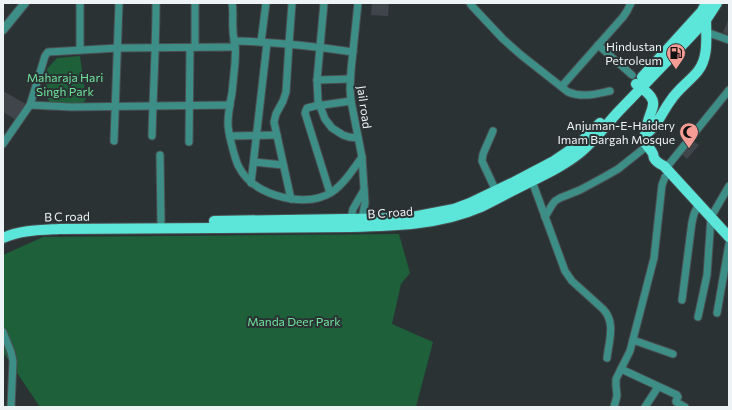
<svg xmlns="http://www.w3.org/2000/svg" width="732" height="410" font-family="Commissioner,sans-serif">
  <rect width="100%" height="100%" fill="#2a3234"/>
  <g fill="#1d6039">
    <path d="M80,56L86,99L83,103H50L46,95L47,69L57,58Z"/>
    <path d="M399,234L410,273L401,284L392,324L433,342L416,407H40L3,352V255L43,237Z"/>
  </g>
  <g fill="#40454b">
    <path d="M372,3H389L388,16L371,15Z"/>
    <path d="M729,18V35L723,32Z"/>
    <path d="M3,91L26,104L16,120L3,112Z"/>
    <path d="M691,140L699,145L687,159L680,153Z"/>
  </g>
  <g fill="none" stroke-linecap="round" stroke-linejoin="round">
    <defs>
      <g id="minor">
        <path d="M232,3C234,12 232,21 233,30C233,35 234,40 235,45C236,51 235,57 235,63C234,73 233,83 232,93C230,103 228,113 228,123C228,133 231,141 233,150C235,156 236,162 239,167C249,187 272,196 292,199C331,204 342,185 362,157"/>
        <path d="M324,3L317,80L318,101L325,119L332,128L343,135L349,137L358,138"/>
        <path d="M358,3L351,70L350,89L351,101L362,157L365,203L361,223"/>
        <path d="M470,3L472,6L503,39L521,55L568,92C582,98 596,94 610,91"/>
        <path d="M706,32L729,40"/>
        <path d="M234,41C274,42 313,46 353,52"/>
        <path d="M261,42L266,3"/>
        <path d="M598,45L632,75"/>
        <path d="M195,47V3"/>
        <path d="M80,50V3"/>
        <path d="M317,80L350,79"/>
        <path d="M562,86L623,17L627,11L631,3"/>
        <path d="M30,105L72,107L230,105"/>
        <path d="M493,131L483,154L482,161L496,191"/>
        <path d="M152,136C153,92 156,48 156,3"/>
        <path d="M230,136L277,135"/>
        <path d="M114,141L119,3"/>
        <path d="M189,142L190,48"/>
        <path d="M3,144L30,105L45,56L48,52L118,48L235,47"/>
        <path d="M160,155L161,222"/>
        <path d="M254,162L283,165"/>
        <path d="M666,168L729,90"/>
        <path d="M532,181L565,271L572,281L603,309C616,322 609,341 607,358"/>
        <path d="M251,183L267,43"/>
        <path d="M330,193L305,113L306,110L307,108L319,105H323L351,101"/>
        <path d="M291,199L274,122L276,114L283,101L286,92L289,44L292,3"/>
        <path d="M545,217L552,205L555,201L560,198L580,190L604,177L618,169L647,146"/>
        <path d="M350,222L353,209L364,190"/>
        <path d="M682,300L692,222L694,214L699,203"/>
        <path d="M717,313L729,244"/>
        <path d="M698,317L707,275L711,217L729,186"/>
        <path d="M3,332L11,352L13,361L11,407"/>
        <path d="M633,340L673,354"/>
        <path d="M621,369L677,395L678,397L676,401V402L685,407"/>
        <path d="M614,407L617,396L616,386V379L630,351L654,258L662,185L665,177L670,172"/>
        <path d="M645,407L658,387"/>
      </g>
      <path id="tertiary" d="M3,30L25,3"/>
      <g id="primary">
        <path d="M642,77L702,11L706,3"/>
        <path d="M636,84C666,104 648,106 646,132C645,135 645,139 645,142C646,146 650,148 652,152C654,155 653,155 654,158C656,162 660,164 664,166L729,237"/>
        <path d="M645,135C658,125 662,112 671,100C678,89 690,81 698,71C709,57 706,36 706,20"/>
        <path d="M214,221L407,218L454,209L470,203L514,182L554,161L579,144L600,123"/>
        <path d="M3,238C21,230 40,230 59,229L350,227C394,226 440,225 481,207C495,200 510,192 524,185C544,175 564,166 581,152C595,140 606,125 618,112C648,81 677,51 706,20L717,3"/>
      </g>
    </defs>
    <use href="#minor" stroke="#495153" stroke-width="9"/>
    <use href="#tertiary" stroke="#495153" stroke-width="10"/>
    <use href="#primary" stroke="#495153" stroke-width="12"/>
    <use href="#minor" stroke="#3d8e87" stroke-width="7"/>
    <use href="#tertiary" stroke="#3d8e87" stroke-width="8"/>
    <use href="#primary" stroke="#5ce6da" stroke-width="10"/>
  </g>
  <defs>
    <symbol id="fuel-pin" viewBox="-11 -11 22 30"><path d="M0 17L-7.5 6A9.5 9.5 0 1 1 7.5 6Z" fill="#f59c95" stroke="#2a3234"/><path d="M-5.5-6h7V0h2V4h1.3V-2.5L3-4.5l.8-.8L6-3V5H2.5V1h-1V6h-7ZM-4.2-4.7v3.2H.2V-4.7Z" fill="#111"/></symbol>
    <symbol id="mosque-pin" viewBox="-11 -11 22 30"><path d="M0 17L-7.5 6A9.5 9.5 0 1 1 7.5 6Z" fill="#f59c95" stroke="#2a3234"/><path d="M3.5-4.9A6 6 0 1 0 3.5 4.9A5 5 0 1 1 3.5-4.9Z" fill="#111"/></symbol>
  </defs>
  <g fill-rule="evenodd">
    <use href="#fuel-pin" x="665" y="42" width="22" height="30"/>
    <use href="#mosque-pin" x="678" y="121" width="22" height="30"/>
  </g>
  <g text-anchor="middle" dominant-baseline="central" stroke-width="4" stroke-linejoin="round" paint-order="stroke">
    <g font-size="12" fill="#eef3f5" stroke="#2a3234" text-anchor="end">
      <text x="662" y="46">Hindustan<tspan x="662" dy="14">Petroleum</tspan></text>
      <text x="675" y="125">Anjuman-E-Haidery<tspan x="675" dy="14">Imam Bargah Mosque</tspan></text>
    </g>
    <g font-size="12" fill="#70e39c" stroke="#2a3234">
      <text x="65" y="77">Maharaja Hari<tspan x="65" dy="14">Singh Park</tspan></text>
      <text x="294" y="321">Manda Deer Park</text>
    </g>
    <g font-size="12" fill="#eef3f5" stroke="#2a3234">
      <text transform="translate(365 107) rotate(82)">Jail road</text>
      <text transform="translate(390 212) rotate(-4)">B C road</text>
      <text transform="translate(67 216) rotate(-1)">B C road</text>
    </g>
  </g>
  <rect width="732" height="410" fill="none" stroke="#eef3f5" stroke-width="8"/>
</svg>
